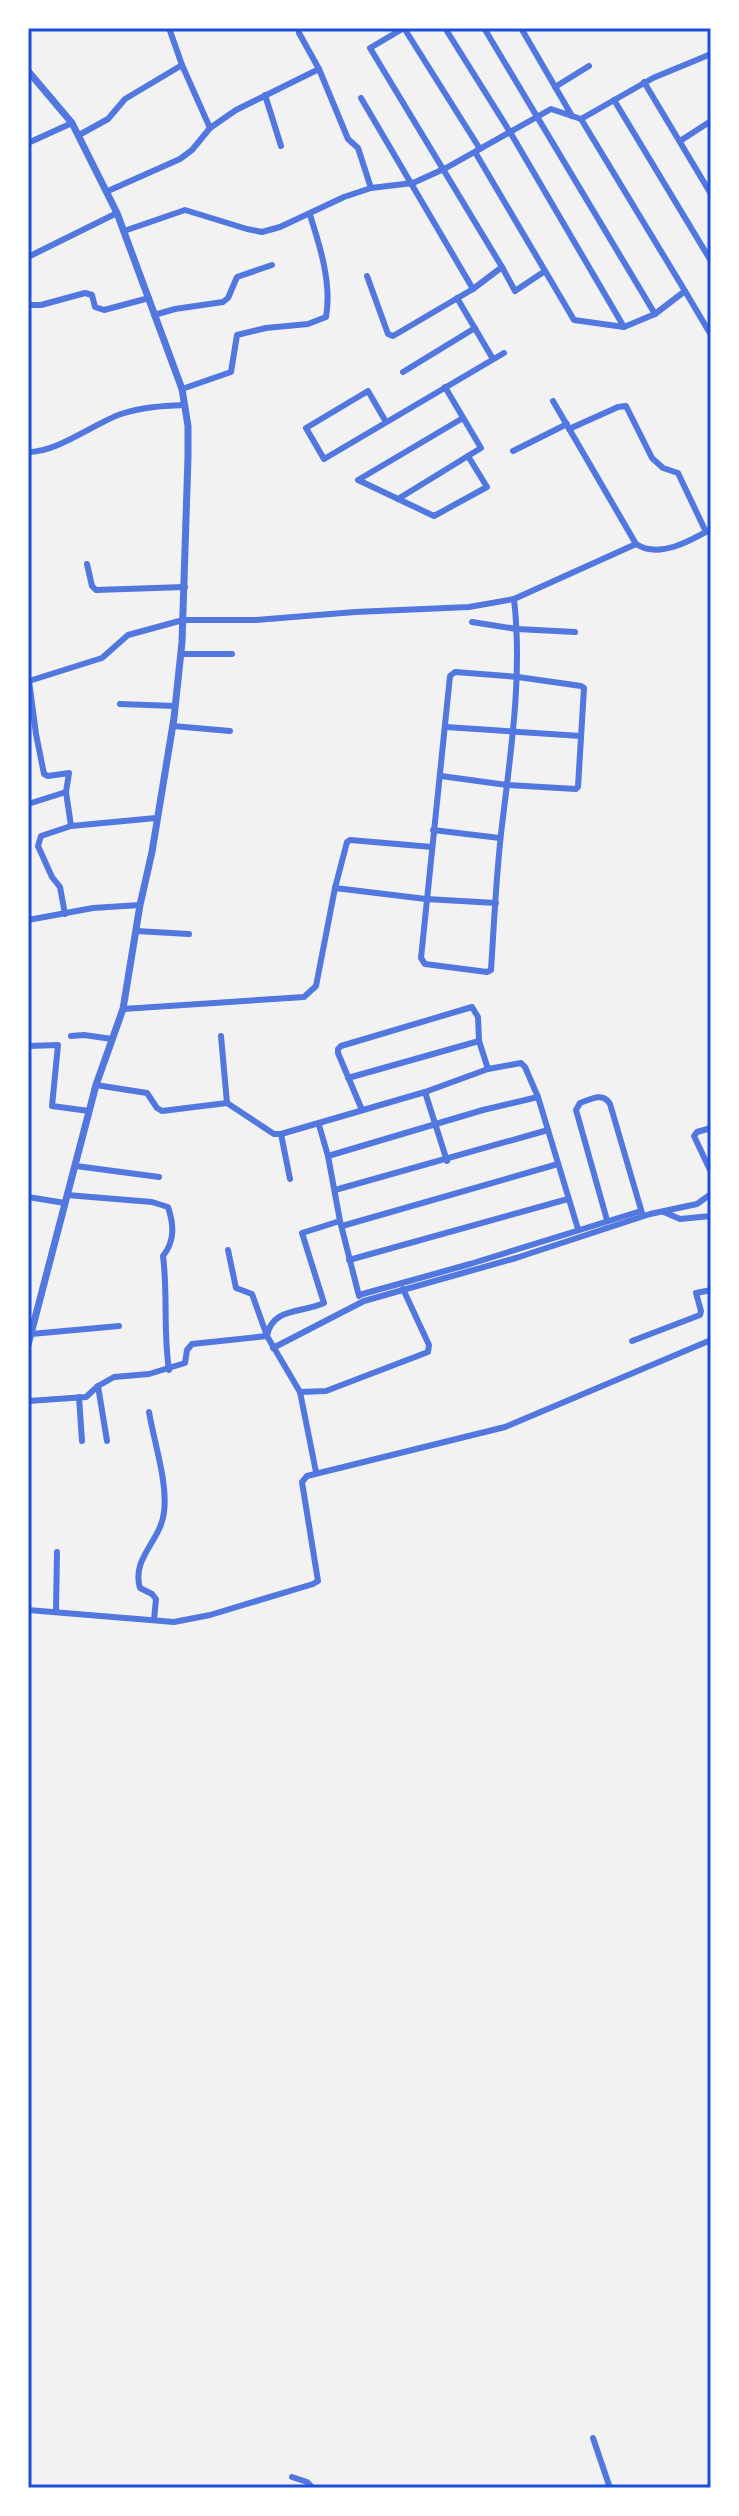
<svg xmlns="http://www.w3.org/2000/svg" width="739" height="2516" font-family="Raleway,sans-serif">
  <rect width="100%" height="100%" fill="#f2f2f2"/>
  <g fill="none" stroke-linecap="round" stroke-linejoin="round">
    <g stroke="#5277de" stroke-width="6">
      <path d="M169,28L182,65L210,128"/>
      <path d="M445,28L510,132L624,327L574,320L475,152"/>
      <path d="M484,28L655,314"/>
      <path d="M521,28L572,116"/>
      <path d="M319,69L348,139L358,148L371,188"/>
      <path d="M644,82L711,194"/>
      <path d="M555,87L589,66"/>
      <path d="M265,95L281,146"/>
      <path d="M361,98L473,289L502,267L515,291L545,271"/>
      <path d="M614,100L711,261"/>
      <path d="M581,119L685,291L655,314L624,327"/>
      <path d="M79,135L108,119L125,99L182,65"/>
      <path d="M680,141L711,121"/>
      <path d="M28,143L72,123"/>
      <path d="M480,149L404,28L370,48L502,267"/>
      <path d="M108,191L180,159L192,150L210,128L236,110L319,69L299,33V28"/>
      <path d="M124,231L185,210L247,229L262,232L280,227L344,197L371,188L413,183L446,168L551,109L581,119L653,78L711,54"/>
      <path d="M28,257L117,213"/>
      <path d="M367,276L388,334L393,336L473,289"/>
      <path d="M685,291L711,335"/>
      <path d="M457,298L493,359"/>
      <path d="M28,305H41L85,293L92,295L95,307L104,310L149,298"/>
      <path d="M154,315L175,309L223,302L228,298L237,277L272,265"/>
      <path d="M403,372L475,328"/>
      <path d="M182,389L231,372L237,335L266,328L308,324L326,317C332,284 320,246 310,215"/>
      <path d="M553,401L636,544"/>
      <path d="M463,418L358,480L434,516L487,487L468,456"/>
      <path d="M386,422L368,391L306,428L324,459L504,353"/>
      <path d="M569,429L618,407L626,406L652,458L663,468L678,473L706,532"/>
      <path d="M513,451L567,424"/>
      <path d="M28,452C58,452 93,424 121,414C142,407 162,406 184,405"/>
      <path d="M398,499L481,448L445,387"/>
      <path d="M87,564L92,586L96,590L185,587"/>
      <path d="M472,622L517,629L575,632"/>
      <path d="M181,654H232"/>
      <path d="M120,704L175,706"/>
      <path d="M173,726L230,731"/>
      <path d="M446,727L581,736"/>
      <path d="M441,776L507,785L576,789L578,787L584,688L581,686L518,677L455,672L450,676L421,958L425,964L487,972L491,970C494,924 496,879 501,834C510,756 523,678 514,599"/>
      <path d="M28,804L66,792"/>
      <path d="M71,826L66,792L69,773L48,776L44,774L36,734L29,681L102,658L128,635L183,620H256L355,612L469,607L514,599L636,544C659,559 690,541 711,529"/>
      <path d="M433,830L500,838"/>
      <path d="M335,888L426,899L496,903"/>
      <path d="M65,914L60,887L52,877L38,846L41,836L71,826L156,818"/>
      <path d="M28,920L93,908L140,905"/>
      <path d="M136,931L189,934"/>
      <path d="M123,1009L304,997L316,986L335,888L347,842L350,840L432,847"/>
      <path d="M71,1036L84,1035L112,1039"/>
      <path d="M221,1036L227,1103"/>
      <path d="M28,1046L58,1045L52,1106L89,1111"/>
      <path d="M348,1078L479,1041"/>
      <path d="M96,1085L147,1093L157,1108L162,1111L227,1103L274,1134H281L425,1092L488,1069L521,1063L525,1067L538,1097L578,1229"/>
      <path d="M425,1092L447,1161"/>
      <path d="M362,1110L338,1053V1049L341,1046L472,1007L478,1017L479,1041L488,1069"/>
      <path d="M319,1125L328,1156L340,1221L359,1296"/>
      <path d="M711,1128L697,1132L694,1136L711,1172"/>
      <path d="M281,1134L290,1179"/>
      <path d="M328,1156L483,1110L538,1097"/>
      <path d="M76,1166L159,1177"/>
      <path d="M335,1190L548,1130"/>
      <path d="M67,1195L152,1202L168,1207C174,1225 175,1241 163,1256C168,1294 163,1332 169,1370"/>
      <path d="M28,1197L65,1203"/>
      <path d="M664,1212L680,1219L711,1216"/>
      <path d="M607,1220L576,1110L580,1103C591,1099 603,1092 610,1104L642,1213"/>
      <path d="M342,1226L558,1164"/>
      <path d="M228,1250L236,1288L252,1294L267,1336L300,1392L316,1472"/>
      <path d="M349,1260L568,1199"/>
      <path d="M359,1295L470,1264L641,1211"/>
      <path d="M31,1334L119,1326"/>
      <path d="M632,1341L700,1315L701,1311L696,1293L711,1290"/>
      <path d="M273,1348L364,1301L516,1258L650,1214L697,1204L711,1194"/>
      <path d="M98,1386L107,1441"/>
      <path d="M300,1392L326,1391L428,1352L429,1345L403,1289"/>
      <path d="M79,1397L82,1441"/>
      <path d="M28,1401L86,1397L98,1386L114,1377L149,1374L185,1363L187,1350L192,1344L267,1336C272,1307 303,1313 324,1303L302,1233L340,1221"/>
      <path d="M149,1412C154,1442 168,1483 164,1512C161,1541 131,1558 140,1588L152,1594L156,1599L154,1620"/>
      <path d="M28,1610L174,1622L210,1615L313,1584L318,1581L302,1482L307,1476L505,1427L711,1340"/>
      <path d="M56,1611L57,1552"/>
      <path d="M593,2438L610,2488"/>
      <path d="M292,2477L307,2482L313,2488"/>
    </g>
    <path stroke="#5277de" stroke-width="7" d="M28,71L72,123L117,213L182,389L188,426V457L182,642L174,718L152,852L140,905L123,1009L96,1085L28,1345"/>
  </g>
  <rect width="739" height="2516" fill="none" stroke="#ffffff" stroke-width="60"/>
  <rect x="30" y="30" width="679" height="2456" fill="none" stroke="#1d4ed8" stroke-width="3"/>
</svg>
